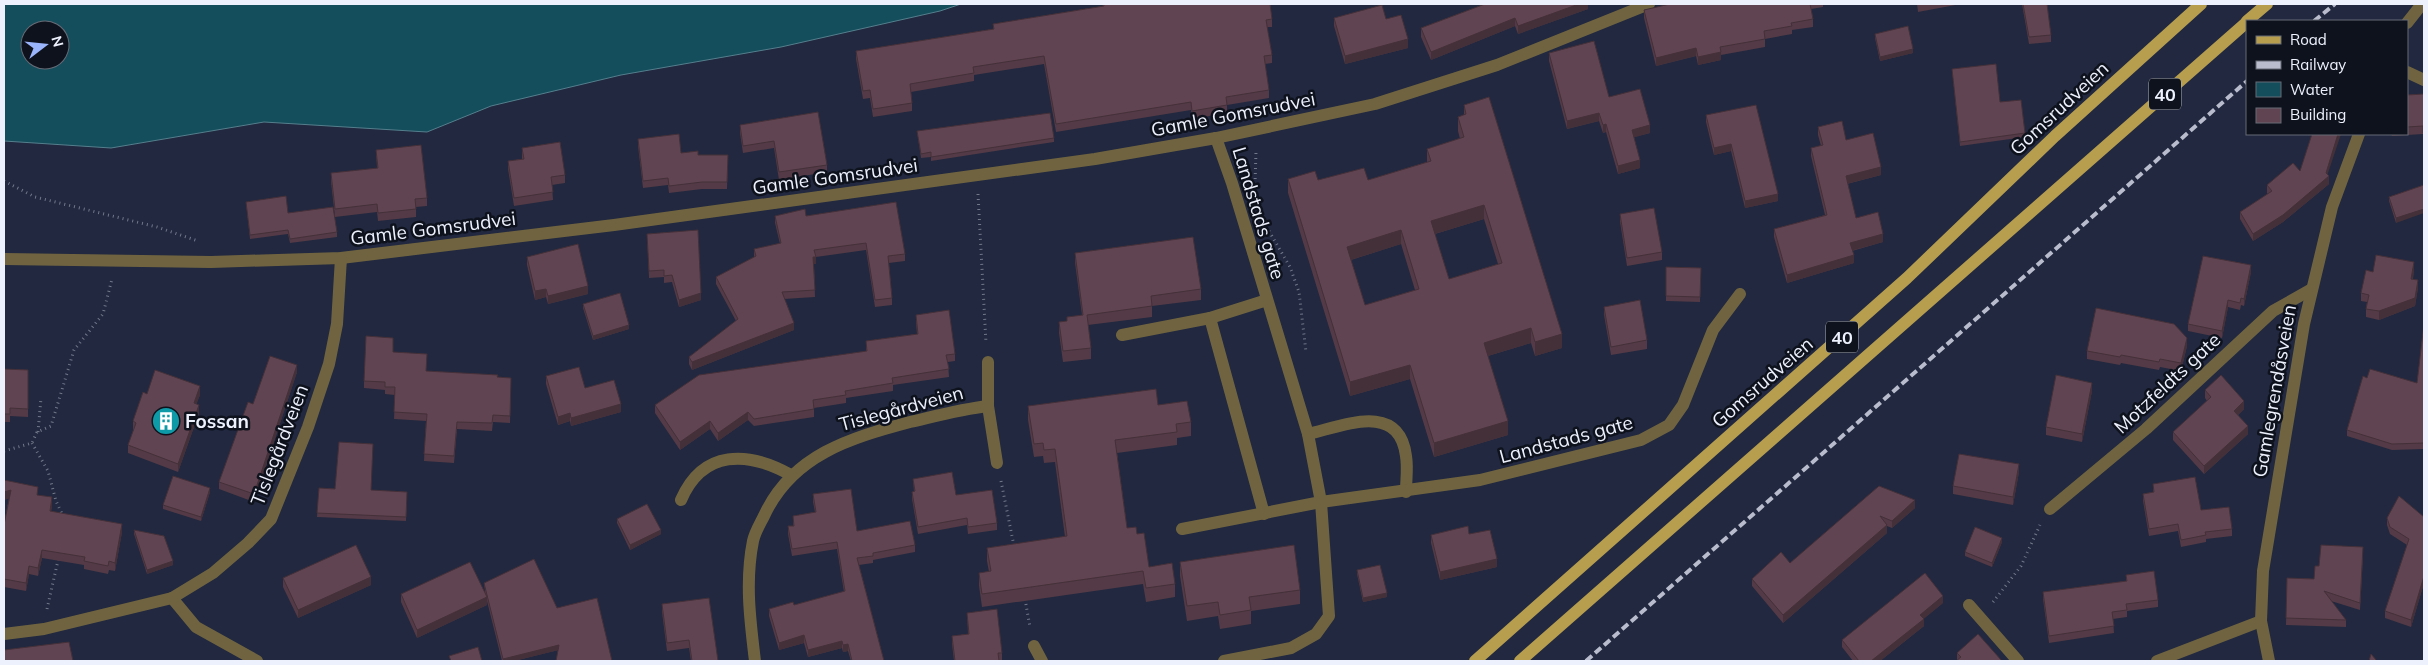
<svg xmlns="http://www.w3.org/2000/svg" width="2428" height="665" font-family="Mulish,sans-serif">
  <rect width="100%" height="100%" fill="#21283f"/>
  <path fill="#144e5c" stroke="#557f8d" fill-rule="evenodd" d="M4,4H961L940,11L781,47L621,75L491,106L427,132L264,122L111,148L4,141ZM30,30H60V60H30Z"/>
  <g fill="none" stroke-linecap="round" stroke-linejoin="round">
    <g stroke="#73788b" stroke-width="3" stroke-dasharray="1 4" stroke-linecap="butt">
      <path d="M4,181L35,197L157,227L198,241"/>
      <path d="M1255,184L1256,151"/>
      <path d="M978,194L986,343"/>
      <path d="M1269,231L1290,267L1299,292L1306,352"/>
      <path d="M38,432L41,398"/>
      <path d="M32,443L48,471L56,501L63,516"/>
      <path d="M4,451L32,443L37,432L51,426L74,350L103,314L112,279"/>
      <path d="M1001,481L1014,546"/>
      <path d="M1025,599L1030,627"/>
      <path d="M1993,602L2021,566L2040,525"/>
      <path d="M47,609L59,556"/>
    </g>
    <g stroke="#706440" stroke-width="12">
      <path d="M2407,23L2422,4"/>
      <path d="M2407,72L2424,80"/>
      <path d="M1216,138L1232,183L1308,434L1321,502L1329,616L1316,634L1291,648L1224,661"/>
      <path d="M4,259L211,262L341,258L614,225L1095,159L1216,138L1375,104L1497,65L1649,4"/>
      <path d="M1210,318L1264,514"/>
      <path d="M1122,335L1210,318L1267,300"/>
      <path d="M988,362V406L997,463"/>
      <path d="M1308,434C1343,426 1399,401 1406,456C1408,468 1406,480 1406,492"/>
      <path d="M681,500C703,449 748,451 791,475"/>
      <path d="M2050,509L2146,429L2273,311L2312,289"/>
      <path d="M1182,529L1321,502L1480,480L1641,440L1669,425L1683,405L1713,330L1740,294"/>
      <path d="M172,598L196,627L257,661"/>
      <path d="M1969,605L2018,661"/>
      <path d="M4,634L44,629L172,598L213,573L248,543L271,519L308,427L329,364L337,324L341,258"/>
      <path d="M1034,646L1042,661"/>
      <path d="M755,661C750,620 745,581 753,541C755,532 760,524 764,516C792,455 850,438 910,422C936,416 962,409 988,406"/>
      <path d="M2157,661L2261,621"/>
      <path d="M2269,661L2261,621L2263,571L2304,324L2332,207L2359,134"/>
    </g>
    <g stroke="#b69e4e" stroke-width="12">
      <path d="M2247,21L2267,4"/>
      <path d="M1475,661L1907,278L2055,136L2201,4"/>
      <path d="M1520,661L2247,22"/>
    </g>
    <g stroke="#b8bccc" stroke-width="4" stroke-dasharray="8 4" stroke-linecap="butt">
      <path d="M2314,21L2335,4"/>
      <path d="M1586,661L2247,81"/>
    </g>
  </g>
  <g fill="#533a46" fill-rule="evenodd">
    <path d="M1102,4H1270L1272,19V27H1267L1272,55V63L1265,64L1269,90V98L1227,105V113L1192,119L1191,110L1056,132L1044,64L974,75V81L911,92L912,103V111L873,117L870,98L863,99L856,59V51L993,29V24L1103,6Z"/>
    <path d="M1481,4H1588V9L1518,34L1515,26L1431,60L1421,37V28L1482,5Z"/>
    <path d="M1670,4H1823V7L1811,9L1813,19V27L1792,30V34L1765,39V47L1721,55V60L1698,65L1696,56L1656,66L1644,18V10Z"/>
    <path d="M1917,4H1961L1918,12Z"/>
    <path d="M2022,4H2047L2051,35V42L2029,44Z"/>
    <path d="M1334,18L1386,19L1408,48L1345,64L1334,26Z"/>
    <path d="M1875,34L1913,53L1880,61L1875,38Z"/>
    <path d="M1549,53L1609,97L1650,133L1634,137L1640,168L1618,174L1606,132L1603,133L1599,121L1567,129L1549,61Z"/>
    <path d="M1952,69L2000,102L2025,133V137L1960,146Z"/>
    <path d="M2424,94V141H2423V134L2392,136L2391,134H2407V95Z"/>
    <path d="M1464,105L1562,348L1535,356L1531,343L1488,356L1508,435L1434,457L1410,379L1350,396L1288,193V179L1318,180H1368L1427,162V149L1460,139L1458,131V117L1464,115ZM1484,219L1498,264L1449,279L1435,234ZM1401,244L1415,290L1365,305L1351,260Z"/>
    <path d="M1706,115L1778,201L1745,208L1731,151L1714,155L1706,122Z"/>
    <path d="M740,125L827,165V172L779,180L774,148L743,153L740,133Z"/>
    <path d="M1818,127L1846,140L1881,175L1847,184L1856,218L1883,242L1852,251L1854,263L1787,283L1774,237V229L1825,215L1811,156V148L1821,146L1818,135Z"/>
    <path d="M917,131L1054,138V142L931,161V157L921,158Z"/>
    <path d="M638,139L681,153L698,155H728L727,189H702L669,193L668,185L643,188L638,146Z"/>
    <path d="M522,148L565,175V183L552,185L553,200L514,206L508,169V161L522,159Z"/>
    <path d="M376,150L427,198V206L416,207V217L378,221L377,212L335,217L331,182V173L377,169Z"/>
    <path d="M2300,171L2327,175L2329,184L2283,222L2253,241L2240,219V212L2268,194L2267,193V185Z"/>
    <path d="M2424,185L2396,223L2389,201V197Z"/>
    <path d="M246,202L288,213L337,232V237L290,243L288,234L250,239Z"/>
    <path d="M1620,214L1662,252V260L1627,266L1620,222Z"/>
    <path d="M775,216H806L905,254V261L889,263L892,298V305L875,307L866,250L816,257V264H814L815,297L784,299L794,330L692,370L689,364V357L736,321L716,284V277L754,257V249L780,244L775,223Z"/>
    <path d="M647,234L701,300L679,307L672,282L664,283V277L649,278Z"/>
    <path d="M1075,253L1201,289V300L1152,306V317L1088,325L1091,348V359L1063,362L1059,333V322L1067,321L1082,315L1075,263Z"/>
    <path d="M527,257L588,294L548,304L546,297L535,300L527,265Z"/>
    <path d="M1666,267L1701,268L1700,302L1666,301Z"/>
    <path d="M2414,270L2413,279L2418,288L2415,306L2379,320L2366,317V309L2367,302L2361,301V293L2373,272Z"/>
    <path d="M2251,272L2244,306L2241,305L2240,310L2228,307L2222,338L2188,331V324Z"/>
    <path d="M583,304L629,329L593,340L583,308Z"/>
    <path d="M1604,307L1647,340V349L1611,355L1604,315Z"/>
    <path d="M916,315L955,354V361L948,362L949,377L893,385V391L846,398V403L814,408V417L754,426L748,420L718,441L710,429L680,450L655,413V405L866,351V341L917,334L916,323Z"/>
    <path d="M2424,324V449L2392,450L2347,436V430L2367,378L2417,383Z"/>
    <path d="M2187,346L2181,371L2160,367L2159,370L2121,363L2120,365L2087,359V351Z"/>
    <path d="M393,352L426,371L511,378L510,423L493,422L492,431L457,429L454,463L424,461L426,421L394,419L395,395L385,394V390L364,388V381Z"/>
    <path d="M4,369L28,370V417L10,416V422H4Z"/>
    <path d="M297,372L254,502L219,489V482L253,404Z"/>
    <path d="M546,376L585,388L621,412L571,426L570,421L558,425L546,384Z"/>
    <path d="M2205,390L2244,409L2238,415L2248,434L2204,474L2173,440V432L2207,401L2205,398Z"/>
    <path d="M2092,391L2082,442L2046,435V427Z"/>
    <path d="M147,394L200,395L196,404L199,413L178,472L128,453V445L134,430H133V421Z"/>
    <path d="M1028,406L1191,422V436L1177,438V445L1117,453L1127,528L1137,534L1149,567L1175,584V597L1146,602L1143,584L982,607L979,586V573L989,572L987,561V548L1065,537L1055,462L1044,463L1043,456L1034,457L1028,420Z"/>
    <path d="M2019,472L2013,505L1953,494V486Z"/>
    <path d="M913,479L956,495L997,523V530L968,534L967,525L918,534L912,499V492H914Z"/>
    <path d="M4,480L38,495L52,506L51,511L122,532L115,571L109,570L108,574L84,569V565L42,558L38,576L29,574L26,591L4,587V525L9,498L4,500Z"/>
    <path d="M2153,484L2201,510L2232,529V536L2206,539V542L2181,547L2178,531L2149,536L2143,501V494L2153,492Z"/>
    <path d="M1879,486L1915,508L1892,528L1887,526V533L1783,623L1752,586V579L1790,563Z"/>
    <path d="M319,488L407,492L406,521L317,517Z"/>
    <path d="M210,492L201,521L163,509V505Z"/>
    <path d="M813,494L857,531L915,545V552L873,560V563L859,565L884,661H851L848,651L843,652L842,648L808,657L804,643L779,650L769,616V609L794,605L844,592L837,549L792,556L788,534V526H793V516L815,512L813,502Z"/>
    <path d="M2424,517V583L2411,627L2385,618V611L2407,545L2390,534L2387,525V518Z"/>
    <path d="M617,519L661,534L630,550L617,523Z"/>
    <path d="M134,530L173,565L147,574L134,534Z"/>
    <path d="M1469,534L1497,567L1440,580L1431,543V535Z"/>
    <path d="M2002,542L1992,567L1965,556V552Z"/>
    <path d="M2363,555L2360,610L2331,601L2346,620V627L2286,625L2287,578L2314,579L2319,566Z"/>
    <path d="M1180,562L1300,590V604L1251,611V624L1220,629L1218,616L1187,621L1180,576Z"/>
    <path d="M1357,570L1387,597L1363,602L1357,574Z"/>
    <path d="M2126,575L2158,600V607L2127,611V617L2113,619L2114,633L2049,643L2043,599V592L2126,581Z"/>
    <path d="M283,578L371,585L298,618L283,587Z"/>
    <path d="M484,583L558,650L514,661H502L487,601V605L417,638L401,602V594L485,592Z"/>
    <path d="M1943,603L1923,619L1924,626L1880,661H1853L1842,647V640Z"/>
    <path d="M662,604L718,661H691L689,648L667,651L662,612Z"/>
    <path d="M967,613L1002,653V661H954L952,644V636L968,634Z"/>
    <path d="M1957,653L2002,661L1957,660Z"/>
  </g>
  <g fill="#443039">
    <path d="M1579,4H1588V9L1518,34V26Z"/>
    <path d="M1515,18V26L1431,60V52Z"/>
    <path d="M1408,39V48L1345,64V56Z"/>
    <path d="M1696,48V56L1656,66V58Z"/>
    <path d="M1913,49V53L1880,61V57Z"/>
    <path d="M1721,52V60L1698,65V57Z"/>
    <path d="M1599,113V121L1567,129V121Z"/>
    <path d="M1606,124V132L1603,133V125Z"/>
    <path d="M1650,125V133L1632,138V130Z"/>
    <path d="M2338,134H2341L2326,179L2329,176V184L2283,222L2253,241V234L2326,173Z"/>
    <path d="M1731,144V151L1714,155V148Z"/>
    <path d="M1640,160V168L1618,174V166Z"/>
    <path d="M1881,167V175L1846,184V176Z"/>
    <path d="M1778,194V201L1745,208V201Z"/>
    <path d="M1484,205V219L1431,235V221Z"/>
    <path d="M2424,209V213L2396,223V218Z"/>
    <path d="M1401,230V244L1347,261V247Z"/>
    <path d="M1883,234V242L1850,251V243Z"/>
    <path d="M1854,255V263L1787,283V275Z"/>
    <rect x="813" y="257" width="3" height="7"/>
    <path d="M2414,262V270L2411,287V279Z"/>
    <path d="M2251,265V272L2244,306V299Z"/>
    <path d="M2418,280V288L2415,306L2379,320V311Z"/>
    <path d="M588,286V294L548,304V296Z"/>
    <path d="M546,289V297L535,300V291Z"/>
    <path d="M701,293V300L679,307V300Z"/>
    <path d="M2228,300V307L2222,338V331Z"/>
    <path d="M794,323V330L692,370V362Z"/>
    <path d="M629,325V329L593,340V336Z"/>
    <path d="M1531,328V343L1484,357V343Z"/>
    <path d="M1562,334V348L1535,356V342Z"/>
    <path d="M2187,338V346L2181,371V363Z"/>
    <path d="M297,365V372L254,502V494Z"/>
    <path d="M1410,365V379L1350,396V382Z"/>
    <path d="M2092,383V391L2082,442V434Z"/>
    <path d="M200,386V395L194,411V403Z"/>
    <path d="M2244,401V409L2234,419V411Z"/>
    <path d="M621,404V412L571,426V418Z"/>
    <path d="M199,405V413L178,472V464Z"/>
    <path d="M748,412V420L718,441V433Z"/>
    <path d="M570,413V421L558,425V417Z"/>
    <path d="M710,421V429L680,450V442Z"/>
    <path d="M1508,421V435L1434,457V443Z"/>
    <path d="M2248,426V434L2204,474V466Z"/>
    <path d="M2019,464V472L2013,505V497Z"/>
    <path d="M210,488V492L201,521V517Z"/>
    <path d="M11,490V498L4,500V492Z"/>
    <path d="M52,497V506L50,519V511Z"/>
    <path d="M1915,500V508L1892,528V521Z"/>
    <path d="M122,524V532L115,571V563Z"/>
    <path d="M1887,525V533L1783,623V615Z"/>
    <path d="M661,530V534L630,550V545Z"/>
    <path d="M2002,538V542L1992,567V563Z"/>
    <path d="M42,550V558L38,576V568Z"/>
    <path d="M1497,559V567L1440,580V572Z"/>
    <path d="M173,561V565L147,574V570Z"/>
    <path d="M29,566V574L26,591V583Z"/>
    <path d="M2424,576V583L2411,627V620Z"/>
    <path d="M371,577V585L298,618V610Z"/>
    <path d="M1387,593V597L1363,602V598Z"/>
    <path d="M1943,596V603L1920,622V615Z"/>
    <path d="M487,597V605L417,638V630Z"/>
    <path d="M1924,619V626L1880,661H1871Z"/>
    <path d="M804,635V643L779,650V643Z"/>
    <path d="M842,641V648L808,657V650Z"/>
    <path d="M848,644V651L843,652V645Z"/>
    <path d="M559,645V650L514,661H503V659Z"/>
  </g>
  <g fill="#614451" stroke="#443039" fill-rule="evenodd">
    <path d="M1104,4H1270L1272,19L1266,20L1272,55L1264,56L1269,90L1226,97L1227,105L1192,111L1191,102L1056,124L1044,56L973,67L974,73L910,84L912,103L873,109L870,90L863,91L856,51L994,29L993,24L1104,6Z"/>
    <path d="M1485,4H1579L1518,26L1515,18L1431,52L1421,28Z"/>
    <path d="M1670,4H1810L1813,19L1791,23L1792,26L1764,31L1765,39L1720,47L1721,52L1698,57L1696,48L1656,58L1644,10Z"/>
    <path d="M2023,4H2047L2051,35L2029,37Z"/>
    <path d="M1382,5L1386,19L1401,15L1408,39L1345,56L1334,18Z"/>
    <path d="M1908,26L1913,49L1880,57L1875,34Z"/>
    <path d="M1594,41L1609,97L1640,89L1650,125L1632,130L1640,160L1618,166L1606,124L1603,125L1599,113L1567,121L1549,53Z"/>
    <path d="M1996,64L2000,102L2021,100L2025,133L1960,142L1952,69Z"/>
    <path d="M2424,94V133H2423V126L2407,127V95Z"/>
    <path d="M1489,97L1562,334L1535,342L1531,328L1484,343L1508,421L1434,443L1410,365L1350,382L1288,179L1315,171L1318,180L1364,168L1368,180L1431,161L1427,149L1464,137L1458,117L1466,114L1464,105ZM1484,205L1502,263L1449,279L1431,221ZM1401,230L1419,289L1365,305L1347,247Z"/>
    <path d="M1756,105L1778,194L1745,201L1731,144L1714,148L1706,115Z"/>
    <path d="M818,112L827,165L779,172L774,141L743,146L740,125Z"/>
    <path d="M1050,113L1054,138L931,157V152L921,154L917,131Z"/>
    <path d="M1842,121L1846,140L1873,133L1881,167L1846,176L1856,218L1878,212L1883,234L1850,243L1854,255L1787,275L1774,229L1827,215L1811,148L1823,145L1818,127Z"/>
    <path d="M679,134L681,153L698,151V155H728L727,182H702L669,186L668,178L643,181L638,139Z"/>
    <path d="M2312,134H2338L2326,173L2329,176L2283,215L2253,234L2240,212L2272,191L2267,185L2293,163L2300,171Z"/>
    <path d="M560,142L565,175L551,177L553,192L514,198L508,161L524,159L522,148Z"/>
    <path d="M421,145L427,198L415,199L416,209L378,213L377,204L335,209L331,173L378,168L376,150Z"/>
    <path d="M2424,185V209L2396,218L2389,197Z"/>
    <path d="M286,196L288,213L333,207L337,232L290,239L288,230L250,235L246,202Z"/>
    <path d="M896,202L905,254L888,256L892,298L875,300L866,243L814,250L816,257H813L815,290L782,292L794,323L692,362L689,357L738,319L716,277L756,256L754,249L781,243L775,216L805,209L806,216Z"/>
    <path d="M1654,208L1662,252L1627,258L1620,214Z"/>
    <path d="M698,230L701,293L679,300L672,275L664,276V270L649,271L647,234Z"/>
    <path d="M1193,237L1201,289L1151,296L1152,306L1087,315L1091,348L1063,351L1059,322L1067,321V317L1083,315L1075,253Z"/>
    <path d="M578,244L588,286L548,296L546,289L535,291L527,257Z"/>
    <path d="M2376,255L2414,262L2411,279L2418,280L2415,298L2379,311L2366,309L2369,295L2361,293L2366,270L2373,272Z"/>
    <path d="M2203,256L2251,265L2244,299L2241,298L2240,303L2228,300L2222,331L2188,324Z"/>
    <path d="M1666,267L1701,268L1700,297L1666,296Z"/>
    <path d="M620,293L629,325L593,336L583,304Z"/>
    <path d="M1640,300L1647,340L1611,347L1604,307Z"/>
    <path d="M2096,308L2174,324L2187,338L2181,363L2160,359L2159,362L2121,355L2120,357L2087,351Z"/>
    <path d="M949,310L955,354L946,355L949,369L892,378L893,383L845,391L846,395L813,400L814,409L754,419L748,412L718,433L710,421L680,442L655,405L699,375L867,351L866,341L918,334L916,315Z"/>
    <path d="M2424,324V443L2392,444L2347,430L2363,376L2367,378L2370,369L2417,383Z"/>
    <path d="M366,336L393,338V352L427,354L426,371L498,375L497,377L511,378L510,416L493,415L492,423L457,422L454,456L424,454L427,414L394,412L395,387H385V382L364,381Z"/>
    <path d="M270,356L297,365L254,494L219,482L248,402L253,404Z"/>
    <path d="M579,367L585,388L614,380L621,404L571,418L570,413L558,417L546,376Z"/>
    <path d="M4,369L28,370V409L10,408V414H4Z"/>
    <path d="M155,370L200,386L194,403L199,405L178,464L128,445L136,423L133,421L143,392L147,394Z"/>
    <path d="M2056,375L2092,383L2082,434L2046,427Z"/>
    <path d="M2221,375L2244,401L2234,411L2248,426L2204,466L2173,432L2211,397L2205,390Z"/>
    <path d="M1156,389L1158,405L1187,401L1191,422L1176,424L1177,432L1115,440L1127,528L1136,527L1137,534L1144,533L1149,567L1172,563L1175,584L1146,588L1143,571L982,594L979,573L991,571L987,548L1067,536L1055,449L1044,450L1043,443L1034,444L1028,406Z"/>
    <path d="M339,442L373,444L371,490L407,492L406,517L317,513L319,488L335,489Z"/>
    <path d="M1959,454L2019,464L2013,497L1953,486Z"/>
    <path d="M952,472L956,495L992,490L997,523L968,527L967,518L918,527L912,492L915,491L913,479Z"/>
    <path d="M173,476L210,488L201,517L163,505Z"/>
    <path d="M2195,477L2201,510L2229,507L2232,529L2205,532L2206,535L2181,540L2178,524L2149,529L2143,494L2154,492L2153,484Z"/>
    <path d="M4,480L38,487L37,495L52,497L50,511L122,524L115,563L109,561L108,566L84,561L85,557L42,550L38,568L29,566L26,583L4,579V525L11,490L4,492Z"/>
    <path d="M1879,486L1915,500L1892,521L1880,516L1887,525L1783,615L1752,579L1781,552L1790,563Z"/>
    <path d="M851,489L857,531L910,521L915,545L873,553V556L857,558L884,661H852L848,644L843,645L842,641L808,650L804,635L779,643L769,609L793,602L794,605L845,591L837,542L792,549L788,526H794L793,516L816,512L813,494Z"/>
    <path d="M2399,496L2424,517V576L2411,620L2385,611L2409,539L2390,527L2387,518Z"/>
    <path d="M647,504L661,530L630,545L617,519Z"/>
    <path d="M1468,526L1469,534L1490,530L1497,559L1440,572L1431,535Z"/>
    <path d="M1975,527L2002,538L1992,563L1965,552Z"/>
    <path d="M134,530L164,536L173,561L147,570Z"/>
    <path d="M356,545L371,577L298,610L283,578Z"/>
    <path d="M1294,545L1300,590L1249,597L1251,610L1220,615L1218,602L1187,606L1180,562Z"/>
    <path d="M2321,545L2363,547L2360,603L2324,591L2346,620L2286,618L2287,578L2314,579L2315,566H2319Z"/>
    <path d="M534,559L557,608L597,598L612,661H556L559,645L503,659L484,583Z"/>
    <path d="M470,562L487,597L417,630L401,594Z"/>
    <path d="M1380,565L1387,593L1363,598L1357,570Z"/>
    <path d="M2154,571L2158,600L2126,604L2127,610L2112,612L2114,626L2049,636L2043,592L2127,581L2126,575Z"/>
    <path d="M1925,573L1943,596L1920,615L1924,619L1871,661H1859L1842,640Z"/>
    <path d="M709,598L718,661H692L689,640L667,643L662,604Z"/>
    <path d="M997,609L1002,653H998L999,661H955L952,636L969,634L967,613Z"/>
    <path d="M1978,634L2002,661H1956L1961,657L1957,653Z"/>
    <path d="M69,642L73,661H4V650Z"/>
    <path d="M478,647L482,661H451L449,656Z"/>
    <path d="M2371,654L2377,661H2369Z"/>
  </g>
  <defs>
    <symbol id="building-disc" viewBox="-11 -11 22 22"><circle r="9.5" fill="#0f9aa8" stroke="#0e121c"/><path d="M-4-6H4V6H1V3H-1V6H-4ZM-2.5-4.3h1.7v1.8h-1.7ZM.8-4.3h1.7v1.8H.8ZM-2.5-1h1.7V.8h-1.7ZM.8-1h1.7V.8H.8Z" fill="#fff"/></symbol>
  </defs>
  <g fill-rule="evenodd">
    <use href="#building-disc" x="150" y="405" width="32" height="32"/>
  </g>
  <g text-anchor="middle" dominant-baseline="central" stroke-width="5" stroke-linejoin="round" paint-order="stroke">
    <g fill="#0e121c" stroke="#aaaeba" stroke-width="1">
      <rect x="2149" y="78.5" width="32" height="31" rx="4"/>
      <rect x="1826" y="321.5" width="32" height="31" rx="4"/>
    </g>
    <g font-size="18" font-weight="bold" fill="#edf1fe">
      <text x="2165" y="94">40</text>
      <text x="1842" y="337">40</text>
    </g>
    <g font-size="19" fill="#edf1fe" stroke="#0e121c">
      <text transform="translate(2059 108) rotate(-43)">Gomsrudveien</text>
      <text transform="translate(1233 114) rotate(-11)">Gamle Gomsrudvei</text>
      <text transform="translate(835 176) rotate(-8)">Gamle Gomsrudvei</text>
      <text transform="translate(1259 213) rotate(73)">Landstads gate</text>
      <text transform="translate(433 228) rotate(-7)">Gamle Gomsrudvei</text>
      <text transform="translate(1762 382) rotate(-41)">Gomsrudveien</text>
      <text transform="translate(2167 383) rotate(-43)">Motzfeldts gate</text>
      <text transform="translate(2274 391) rotate(-80)">Gamlegrendåsveien</text>
      <text transform="translate(901 408) rotate(-15)">Tislegårdveien</text>
      <text transform="translate(1566 439) rotate(-15)">Landstads gate</text>
      <text transform="translate(279 445) rotate(-69)">Tislegårdveien</text>
    </g>
    <g font-size="19" font-weight="bold" fill="#edf1fe" stroke="#0e121c" text-anchor="start">
      <text x="185" y="421">Fossan</text>
    </g>
  </g>
  <rect width="2428" height="665" fill="none" stroke="#edf1fe" stroke-width="10"/>
  <rect x="2246" y="20" width="162" height="115" fill="#0e121c" stroke="#676b76"/>
  <rect x="2256" y="36" width="25" height="8" fill="#b69e4e" stroke="#676b76"/>
  <text x="2290" y="45" font-size="15" fill="#edf1fe">Road</text>
  <rect x="2256" y="61" width="25" height="8" fill="#b8bccc" stroke="#676b76"/>
  <text x="2290" y="70" font-size="15" fill="#edf1fe">Railway</text>
  <rect x="2256" y="82" width="25" height="15" fill="#144e5c" stroke="#676b76"/>
  <text x="2290" y="95" font-size="15" fill="#edf1fe">Water</text>
  <rect x="2256" y="108" width="25" height="15" fill="#614451" stroke="#676b76"/>
  <text x="2290" y="120" font-size="15" fill="#edf1fe">Building</text>
  <g transform="translate(45 45) rotate(74)"><circle r="24" fill="#0e121c" stroke="#676b76"/>
  <path d="M0-4L9 19L0 12L-9 19Z" fill="#9bb5fd"/>
  <text y="-8" font-size="14" font-weight="bold" text-anchor="middle" fill="#edf1fe">N</text>
  </g>
</svg>
